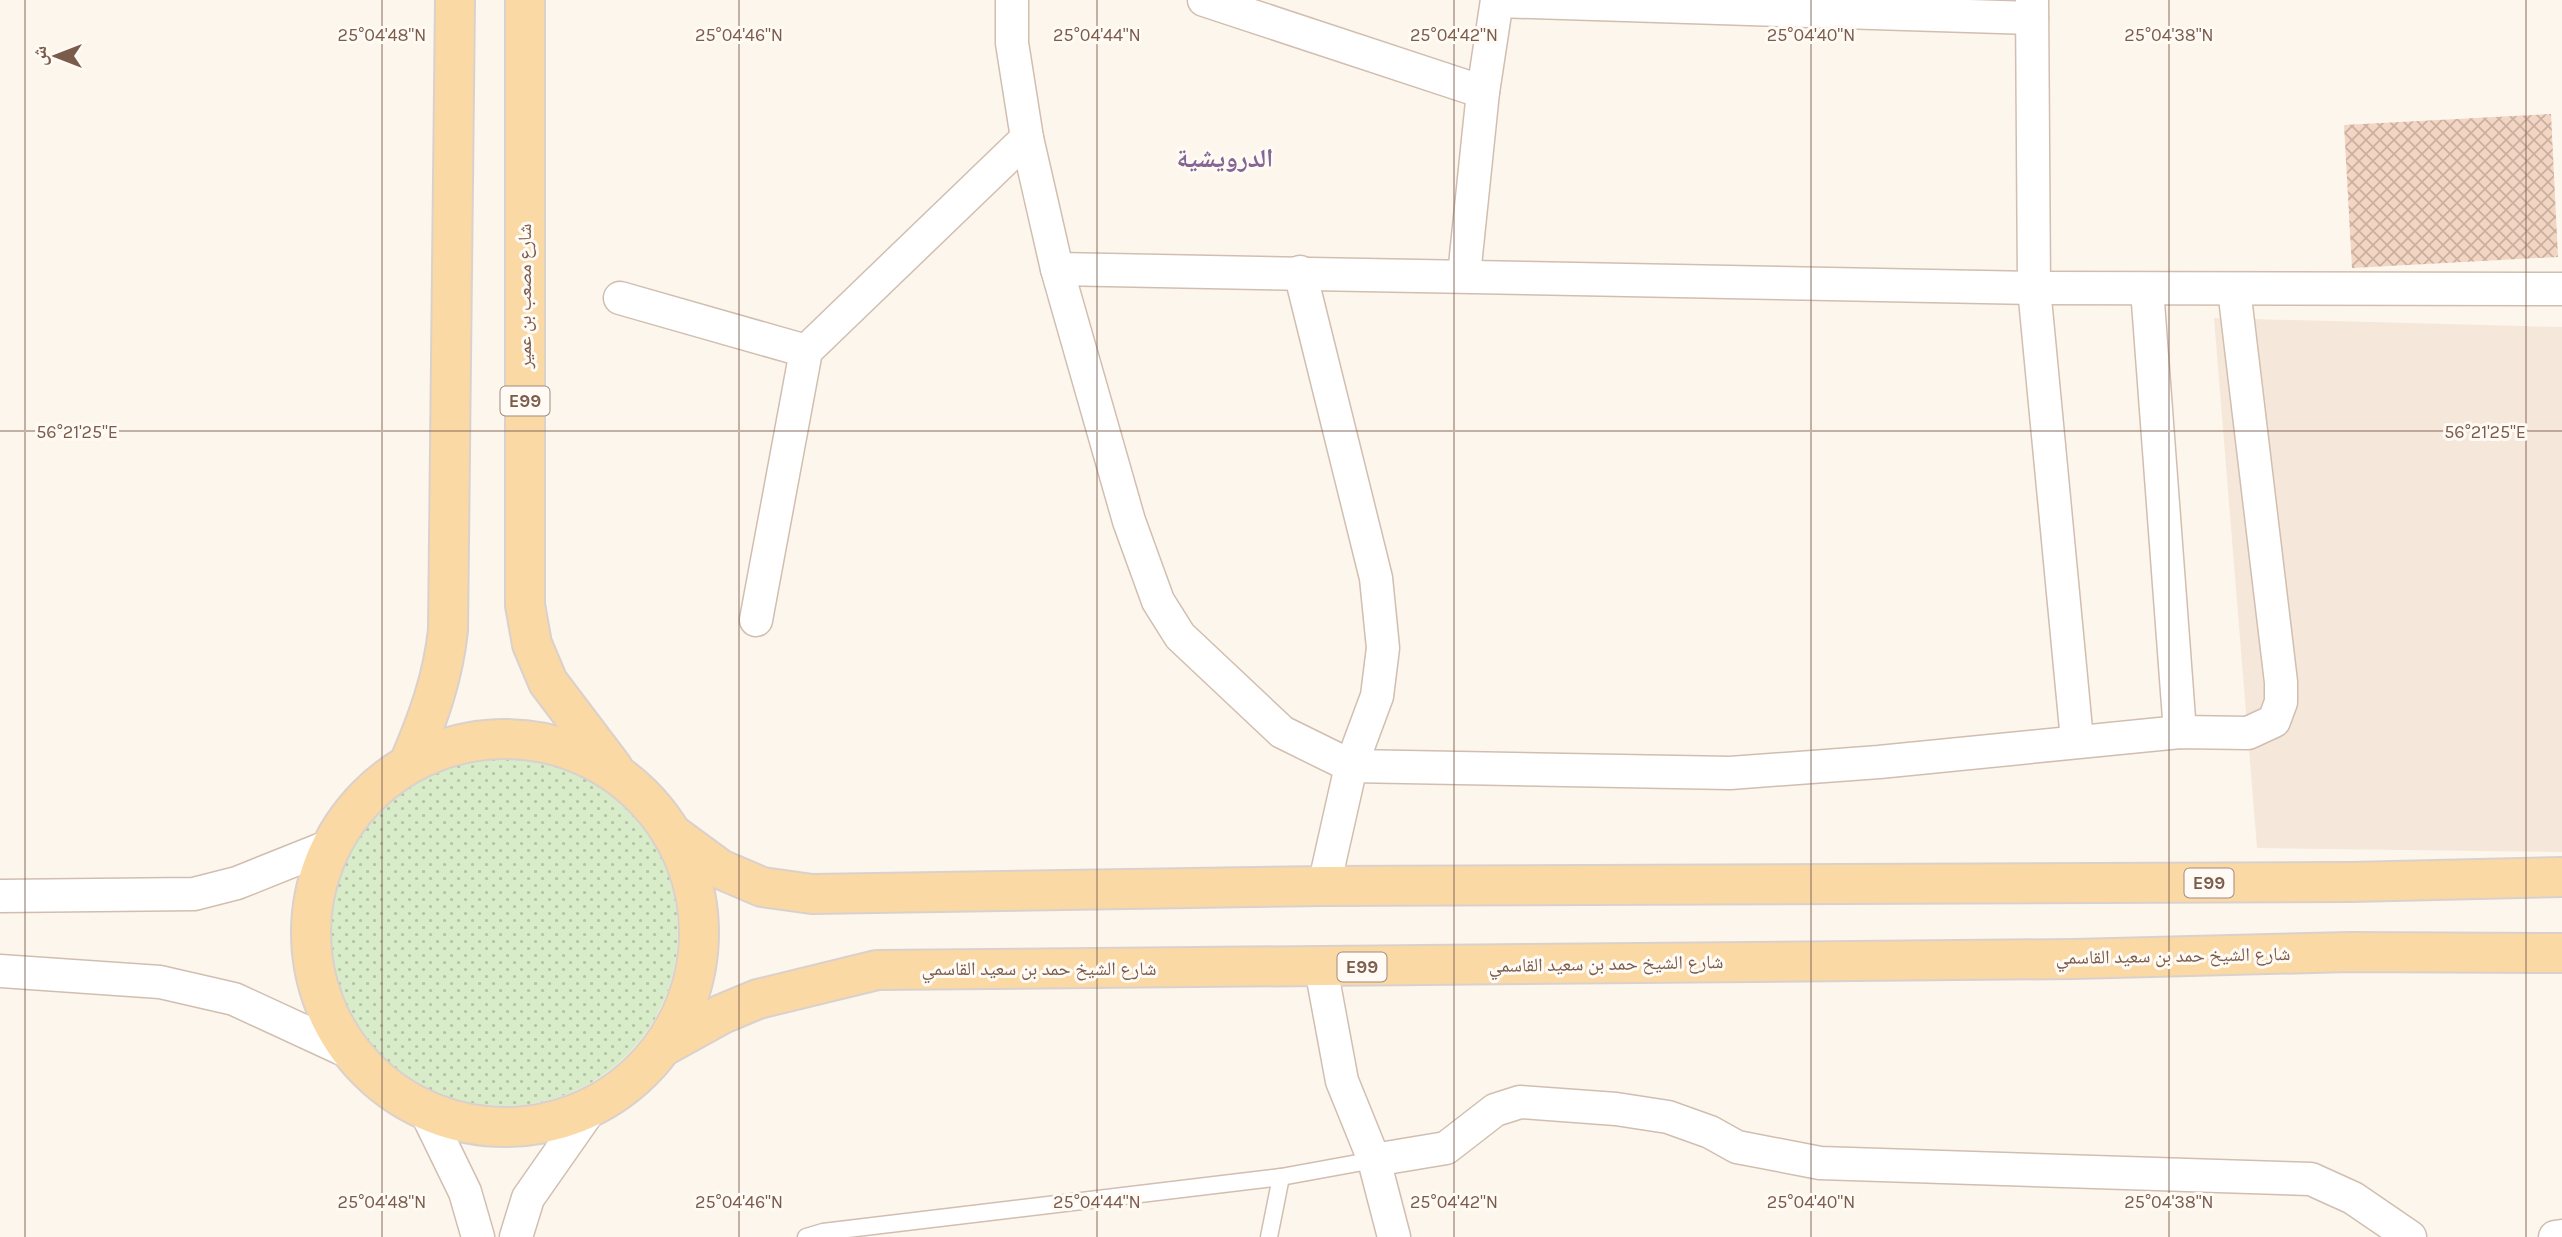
<svg xmlns="http://www.w3.org/2000/svg" width="2562" height="1237" font-family="Karla,'Noto Naskh Arabic',sans-serif">
  <defs>
    <pattern id="grass-dots" width="8" height="8" patternUnits="userSpaceOnUse" patternTransform="scale(1.75)"><rect width="8" height="8" fill="#d8ecc9"/><path d="M2 2h.1M6 6h.1" fill="none" stroke="#b4c2a5" stroke-width="1.8" stroke-linecap="round"/></pattern>
    <pattern id="building-cross-hatch" width="8" height="8" patternUnits="userSpaceOnUse" patternTransform="scale(1.75)"><rect width="8" height="8" fill="#f3d5c3"/><path d="M0 0l8 8M0 8l8-8" fill="none" stroke="#cab0a1"/></pattern>
  </defs>
  <rect width="100%" height="100%" fill="#fdf6ec"/>
  <path fill="#f5e8da" d="M2214,318L2562,327V852L2257,848Z"/>
  <circle fill="url(#grass-dots)" cx="504" cy="932" r="174"/>
  <path fill="url(#building-cross-hatch)" d="M2551,114L2558,257L2352,268L2344,125Z"/>
  <g fill="none" stroke-linecap="round" stroke-linejoin="round">
    <defs>
      <g id="lane">
        <path d="M806,1237L823,1232L1281,1177L1374,1160"/>
        <path d="M1269,1237L1281,1177"/>
      </g>
      <g id="street">
        <path d="M1012,0V43L1027,138L1057,269L1129,521L1158,601L1180,636L1282,732L1351,766L1324,886"/>
        <path d="M1204,0L1483,92"/>
        <path d="M2032,0L2034,288L2077,740"/>
        <path d="M1497,1L2032,18"/>
        <path d="M1057,269L2034,288L2562,289"/>
        <path d="M1300,272L1376,578L1383,648L1377,696L1351,766L1730,773L1879,762L2180,732L2248,733L2274,721L2281,702V682L2234,289"/>
        <path d="M1464,275L1483,92L1497,0"/>
        <path d="M2147,289L2180,732"/>
        <path d="M620,298L806,351"/>
        <path d="M756,620L806,351L1027,138"/>
        <path d="M0,896L194,894L237,883L332,845"/>
        <path d="M1321,968L1342,1081L1374,1160L1394,1237"/>
        <path d="M0,971L160,982L234,999L351,1053"/>
        <path d="M426,1112L465,1192L478,1237"/>
        <path d="M1374,1160L1446,1148L1495,1110L1520,1102L1616,1109L1668,1117L1710,1132L1737,1147L1820,1163L2311,1179L2353,1198L2410,1237"/>
        <path d="M516,1237L528,1198L591,1108"/>
        <path d="M2555,1237L2562,1236"/>
      </g>
      <g id="primary">
        <path d="M525,0V605L532,644L548,682L613,768"/>
        <circle cx="505" cy="933" r="194"/>
        <path d="M409,763C428,719 443,678 448,630L455,0"/>
        <path d="M671,833L720,869L762,887L812,894L1324,886L2351,882L2562,877"/>
        <path d="M664,1046L722,1014L758,999L877,970L2074,959L2350,952L2562,953"/>
      </g>
    </defs>
    <use href="#lane" stroke="#d1beb0" stroke-width="19"/>
    <use href="#street" stroke="#d1beb0" stroke-width="35"/>
    <use href="#primary" stroke="#dad1cd" stroke-width="42"/>
    <use href="#lane" stroke="#fff" stroke-width="16"/>
    <use href="#street" stroke="#fff" stroke-width="32"/>
    <use href="#primary" stroke="#fbd9a5" stroke-width="38"/>
  </g>
  <path fill="none" stroke="#7a5c4d" stroke-width="2" stroke-opacity="0.45" d="M25,0V1237M382,0V1237M739,0V1237M1097,0V1237M1454,0V1237M1811,0V1237M2169,0V1237M2526,0V1237M0,431H2562"/>
  <g text-anchor="middle" dominant-baseline="central" stroke-width="6" stroke-linejoin="round" paint-order="stroke">
    <g fill="#fffaf3" stroke="#a28b7f" stroke-width="2">
      <rect x="500.5" y="386.5" width="49" height="29" rx="5"/>
      <rect x="2184.5" y="868.5" width="49" height="29" rx="5"/>
      <rect x="1337.5" y="952.5" width="49" height="29" rx="5"/>
    </g>
    <g font-size="18" font-weight="bold" fill="#7a5c4d">
      <text x="525" y="401">E99</text>
      <text x="2209" y="883">E99</text>
      <text x="1362" y="967">E99</text>
    </g>
    <g font-size="19" fill="#7a5c4d" stroke="#fffaf3">
      <text transform="translate(525 296) rotate(-90)">شارع مصعب بن عمير</text>
      <text transform="translate(2173 956) rotate(-1)">شارع الشيخ حمد بن سعيد القاسمي</text>
      <text transform="translate(1606 964) rotate(-1)">شارع الشيخ حمد بن سعيد القاسمي</text>
      <text x="1039" y="969">شارع الشيخ حمد بن سعيد القاسمي</text>
    </g>
    <g font-size="26" font-weight="bold" fill="#846695" stroke="#fffaf3">
      <text x="1225" y="158">الدرويشية</text>
    </g>
  </g>
  <g font-size="18" text-anchor="middle" fill="#7a5c4d" stroke="#fffaf3" stroke-width="6" stroke-linejoin="round" paint-order="stroke">
    <text x="382" y="41">25°04'48"N</text>
    <text x="739" y="41">25°04'46"N</text>
    <text x="1097" y="41">25°04'44"N</text>
    <text x="1454" y="41">25°04'42"N</text>
    <text x="1811" y="41">25°04'40"N</text>
    <text x="2169" y="41">25°04'38"N</text>
    <text x="2485" y="438">56°21'25"E</text>
    <text x="77" y="438">56°21'25"E</text>
    <text x="382" y="1208">25°04'48"N</text>
    <text x="739" y="1208">25°04'46"N</text>
    <text x="1097" y="1208">25°04'44"N</text>
    <text x="1454" y="1208">25°04'42"N</text>
    <text x="1811" y="1208">25°04'40"N</text>
    <text x="2169" y="1208">25°04'38"N</text>
  </g>
  <g transform="translate(56 56) rotate(270)" stroke="#fffaf3" stroke-width="5" paint-order="stroke">
  <path d="M0-5L12 26L0 18L-12 26Z" fill="#7a5c4d"/>
  <text y="-10" font-size="19" font-weight="bold" text-anchor="middle" fill="#7a5c4d">ش</text>
  </g>
</svg>
